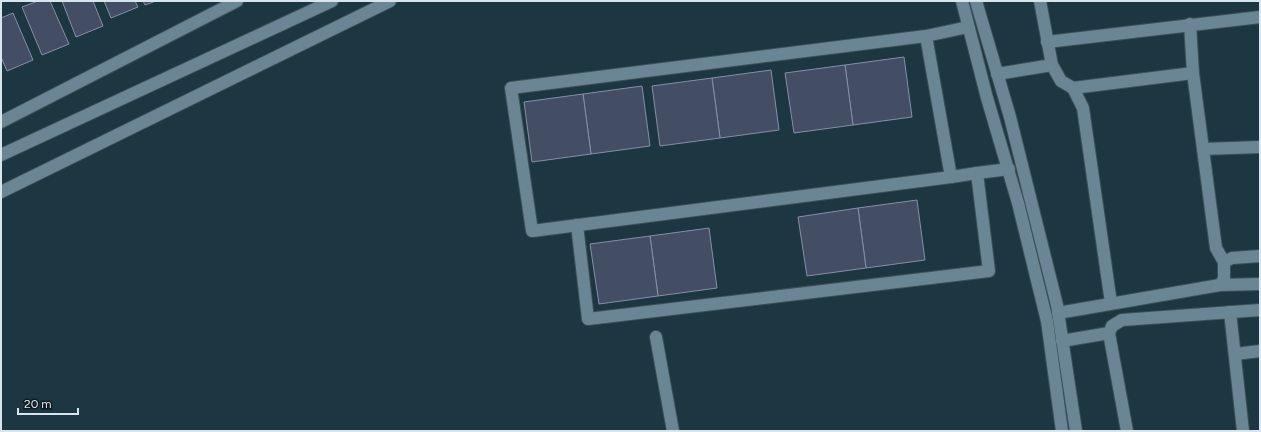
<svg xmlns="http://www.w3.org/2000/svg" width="1261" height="432" font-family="Figtree,sans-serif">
  <rect width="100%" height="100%" fill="#1c3642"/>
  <g fill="#434d63" stroke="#8590a8">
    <path d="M38,1H50L69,44L42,55L22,7Z"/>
    <path d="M62,1H93L103,26L76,37Z"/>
    <path d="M104,1H135L138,7L111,18Z"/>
    <path d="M143,1H156L145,5Z"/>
    <path d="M13,13L33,60L7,71L1,57V18Z"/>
    <path d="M904,57L912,117L853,125L845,65Z"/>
    <path d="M845,65L853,125L794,133L785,73Z"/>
    <path d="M771,70L779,130L720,138L712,78Z"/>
    <path d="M712,78L720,138L660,146L652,86Z"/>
    <path d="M642,86L650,146L591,154L583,94Z"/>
    <path d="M583,94L591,154L532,162L524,102Z"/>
    <path d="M917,200L925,260L866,268L858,208Z"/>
    <path d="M858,208L866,268L807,276L798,217Z"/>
    <path d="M709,228L717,288L658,296L650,236Z"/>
    <path d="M650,236L658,296L599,304L590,244Z"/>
  </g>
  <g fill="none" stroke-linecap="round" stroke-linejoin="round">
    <defs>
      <g id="minor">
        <path d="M962,1L987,98L1018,203L1047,321L1062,431"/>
        <path d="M976,1L1010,117L1057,305L1076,431"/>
        <path d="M1040,1L1052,65L1061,81L1073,88L1083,108L1111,303"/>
        <path d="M926,36L951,177L532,231L511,88L926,36L968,27"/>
        <path d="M1047,42L1260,17"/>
        <path d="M1193,73L1216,248L1224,262"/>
        <path d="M997,74L1052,65"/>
        <path d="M1073,88L1193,73L1190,24"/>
        <path d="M1,122L237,1"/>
        <path d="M1203,149L1260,147"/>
        <path d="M1,155L332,1"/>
        <path d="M977,173L1009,169"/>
        <path d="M1,192L390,1"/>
        <path d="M577,225L588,319L989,271L977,173L951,177"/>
        <path d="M1220,285L1260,284"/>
        <path d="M1230,312L1243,431"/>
        <path d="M1058,313L1220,285L1224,279V262L1232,258L1260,256"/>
        <path d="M1109,333L1127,431"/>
        <path d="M656,337L673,431"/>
        <path d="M1062,341L1109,333L1112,326L1122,320L1260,310"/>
        <path d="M1235,354L1260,351"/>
      </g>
    </defs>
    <use href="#minor" stroke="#3b515b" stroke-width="14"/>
    <use href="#minor" stroke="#6a8593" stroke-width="12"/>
  </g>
  <rect width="1261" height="432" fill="none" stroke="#d7e6ee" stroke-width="4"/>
  <path d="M18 408v6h60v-6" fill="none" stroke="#d7e6ee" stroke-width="2"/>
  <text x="24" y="408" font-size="12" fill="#d7e6ee" stroke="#111c21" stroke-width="3" paint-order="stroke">20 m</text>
</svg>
